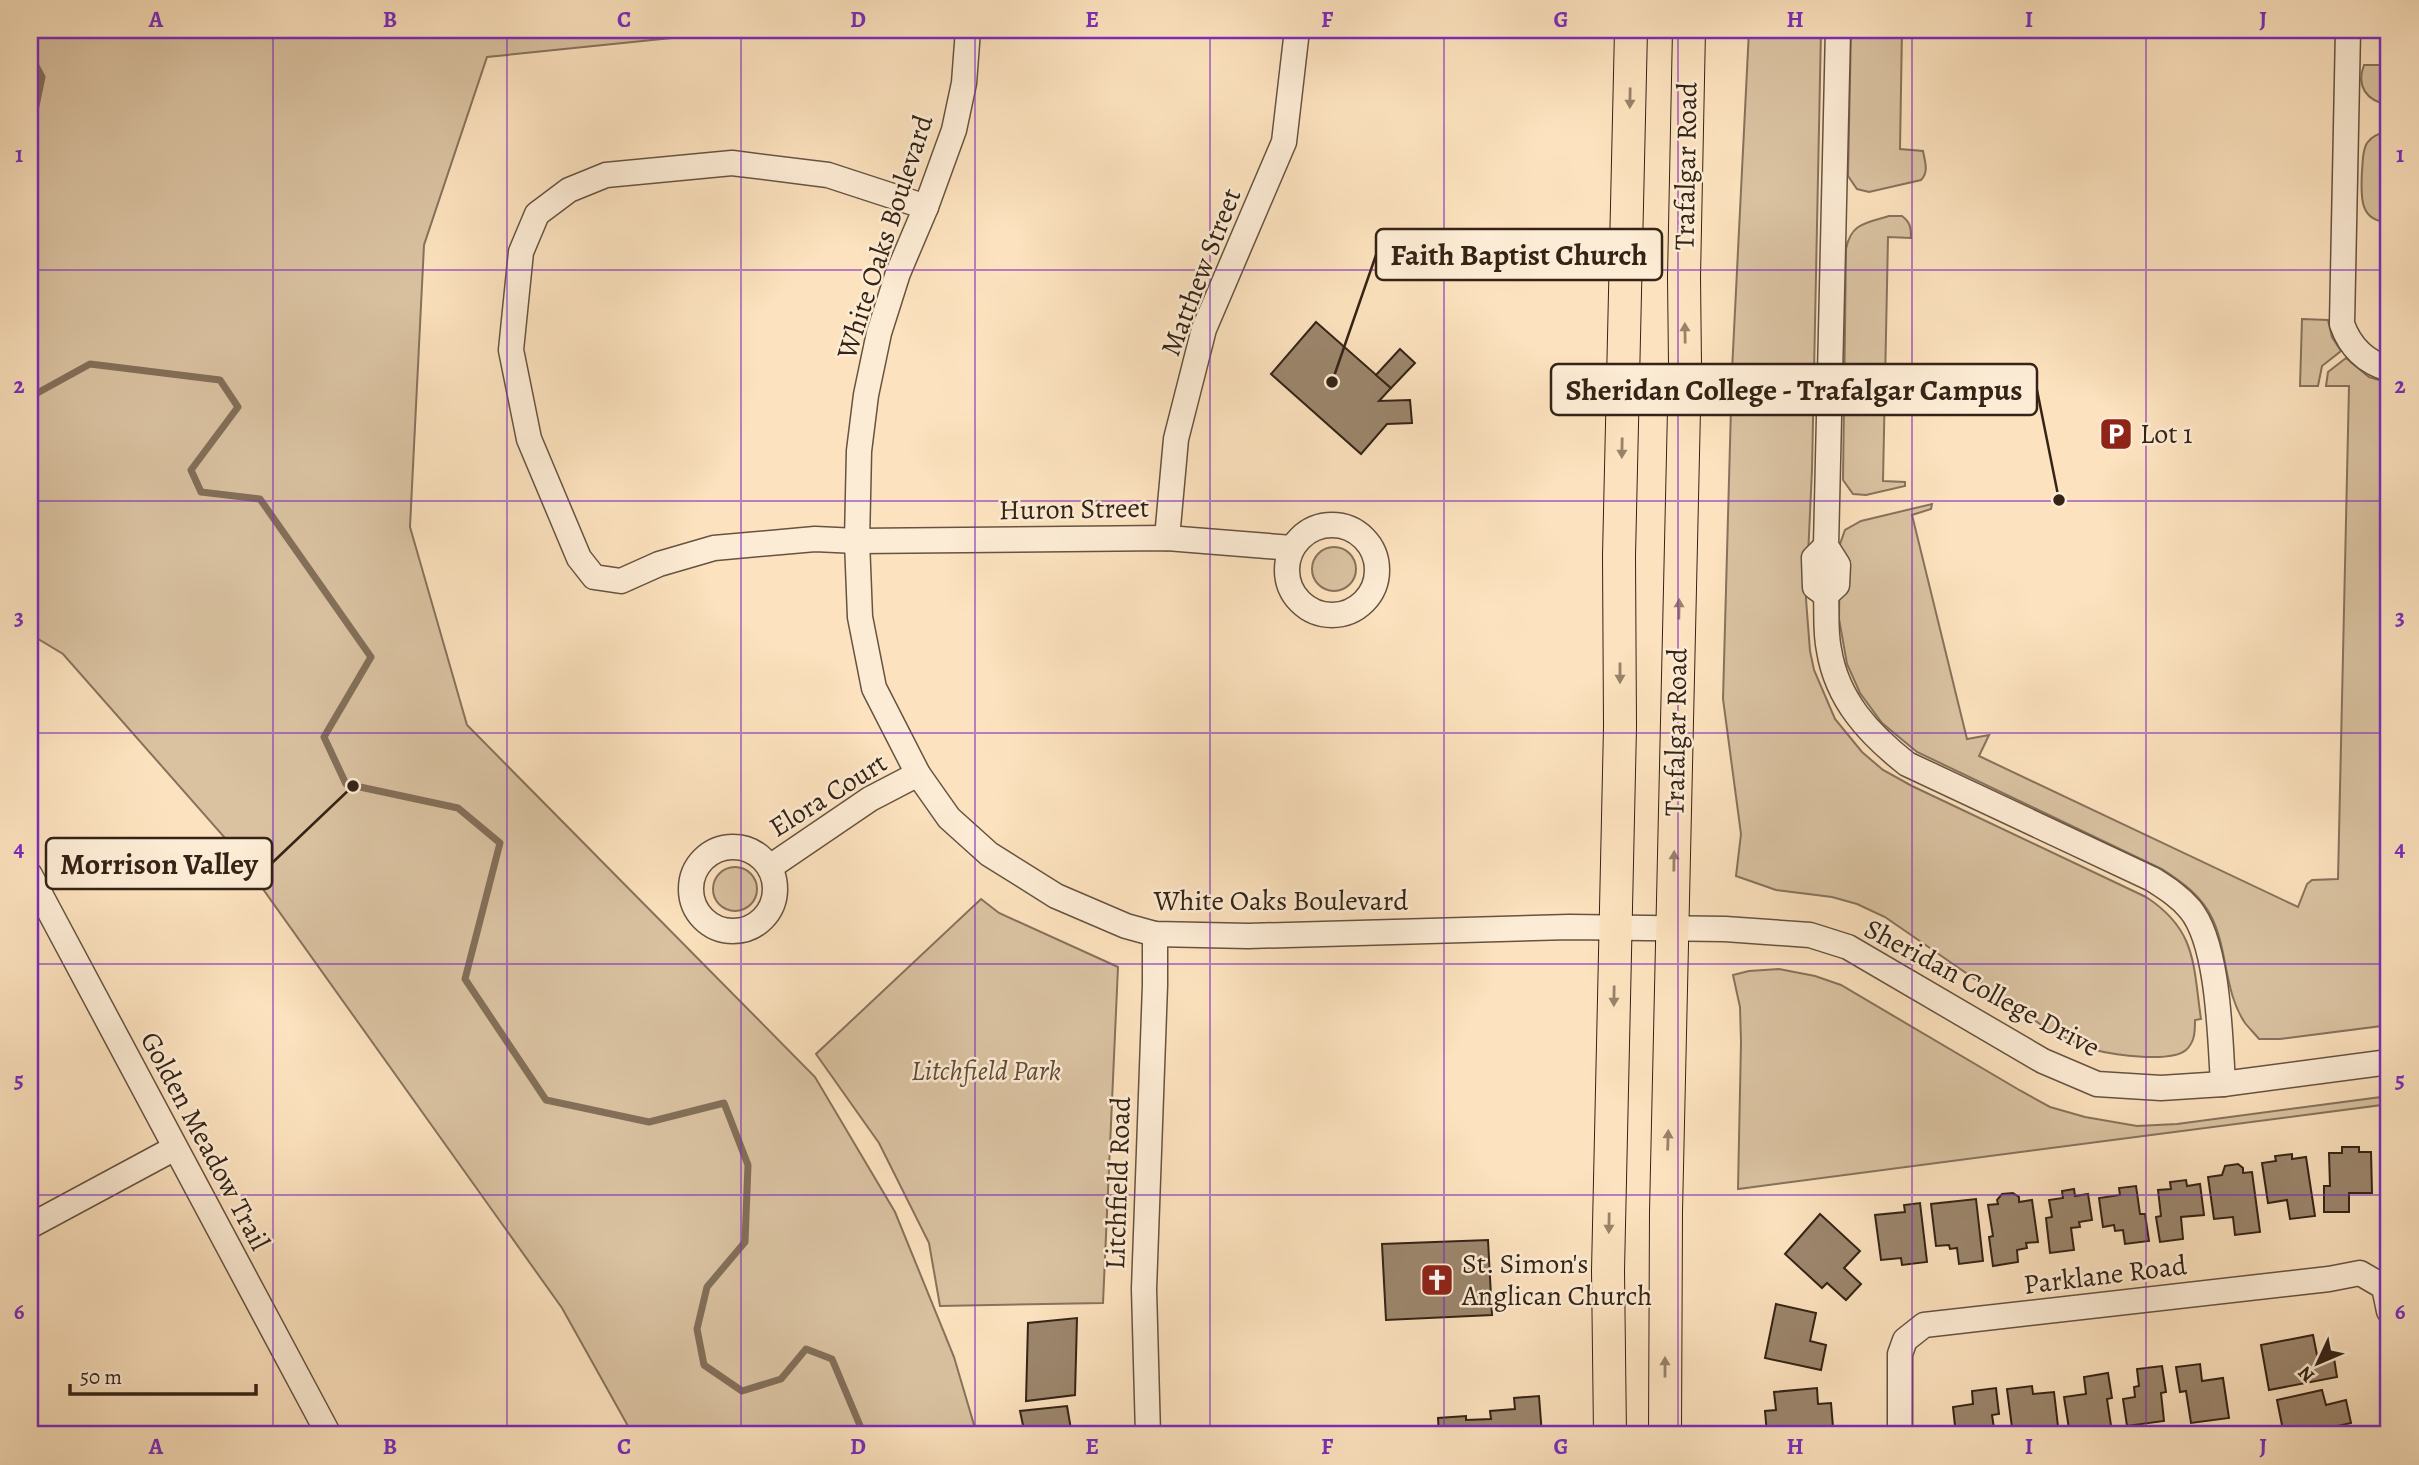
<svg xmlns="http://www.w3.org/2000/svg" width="2419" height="1465" font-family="Alegreya,serif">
  <rect width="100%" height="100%" fill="#fce2be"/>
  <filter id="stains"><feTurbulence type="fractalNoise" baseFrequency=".00286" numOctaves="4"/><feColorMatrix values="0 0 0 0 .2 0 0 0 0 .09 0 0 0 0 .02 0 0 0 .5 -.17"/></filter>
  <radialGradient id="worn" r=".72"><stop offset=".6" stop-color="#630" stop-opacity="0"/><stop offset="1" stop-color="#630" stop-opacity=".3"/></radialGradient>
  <g fill="#dac2a1" stroke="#87725c" stroke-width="2">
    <path d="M30,30H750L487,57L424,245L410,527L467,725L815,1077L895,1212L954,1357L977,1435H633L562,1308L233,847L63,654L30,634Z"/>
    <path d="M1749,30H1821L1812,470L1806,599L1810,651L1814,670L1835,719L1862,752L1883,770L1912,786L2146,897C2197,930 2193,965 2201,1019L2195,1020C2195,1031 2195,1042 2186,1050C2171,1063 2114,1055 2095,1050C2080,1045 2065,1038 2050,1031L1885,917L1857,904L1832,897L1776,890L1736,876L1741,834L1723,699L1732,371Z"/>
    <path d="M1851,30H1902L1900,149L1923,151C1925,162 1929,172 1921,180L1869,192L1857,189L1848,176Z"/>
    <path d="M2383,31L2389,34V105C2366,101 2356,86 2364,65H2382Z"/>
    <path d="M2386,132H2389V222C2358,222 2361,194 2362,171C2363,162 2362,151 2367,143C2372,136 2378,134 2386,132Z"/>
    <path d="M1889,216H1902C1910,222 1911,227 1911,238L1888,237L1883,481L1905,482V486L1866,495L1853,494L1843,480L1846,249C1851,223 1866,223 1889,216Z"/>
    <path d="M2389,265V345C2383,333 2381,276 2389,265Z"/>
    <path d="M2302,319L2328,320L2332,337L2341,351L2322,366L2318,386H2300Z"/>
    <path d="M2346,358L2369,377L2389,383V1025L2280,1039H2259C2255,1034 2249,1028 2245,1023C2224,992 2228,951 2212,918C2202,896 2182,882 2162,869L1917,752L1882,723L1860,693L1847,664L1839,619L1840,544L1845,530L1861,521L1932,504L1931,509L1912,515L1967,739L1989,735L1979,756L2298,907L2307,884L2312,880L2338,879L2349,386H2326L2328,372Z"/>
    <circle cx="1334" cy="569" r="22"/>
    <circle cx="735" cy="889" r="22"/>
    <path d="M981,899L999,913L1118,967L1103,1303L940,1306L929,1243L879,1143L816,1054Z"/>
    <path d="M1779,969L1815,976L1841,985L2021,1091L2050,1107L2085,1117L2137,1126L2177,1124L2389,1096V1104L1738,1189L1741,1042L1740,1007L1733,975L1749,971Z"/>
  </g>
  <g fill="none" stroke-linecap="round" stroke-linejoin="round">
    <g stroke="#836f59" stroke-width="7">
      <path d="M30,55L42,77L30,135"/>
      <path d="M30,397L90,364L220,380L238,407L191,470L201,492L260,499L371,657L324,737L346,784L458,808L500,843L465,979L546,1100L649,1122L724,1103L748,1165L745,1242L707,1287L697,1329L704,1365L742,1391L781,1379L806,1349L832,1359L864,1435"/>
    </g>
  </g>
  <g fill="#9c866d" stroke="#342316" stroke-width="2">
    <path d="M1316,322L1391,388L1379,401L1410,400L1412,423L1387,424L1361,454L1271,374Z"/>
    <path d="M1400,349L1415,363L1391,388L1376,375Z"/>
    <path d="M2342,1147H2359V1152H2371L2372,1193H2349V1212H2324V1186H2330L2329,1153H2342Z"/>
    <path d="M2292,1154V1159L2306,1157L2315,1216L2290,1219L2287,1200L2268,1203L2262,1163L2276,1161L2275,1156Z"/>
    <path d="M2238,1164L2243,1168V1173L2252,1172L2260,1232L2235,1235L2233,1217L2214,1219L2208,1177L2222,1175L2225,1166Z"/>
    <path d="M2186,1180L2187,1186L2200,1184L2204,1215L2181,1217L2183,1239L2160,1242L2156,1217L2161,1216L2158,1190L2171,1189L2170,1182Z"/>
    <path d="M2136,1186L2140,1214H2145L2149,1241L2125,1244L2123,1230L2115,1231L2114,1225L2103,1227L2099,1198L2120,1195L2119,1188Z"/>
    <path d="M2074,1189L2075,1196L2088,1194L2092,1220L2079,1222L2080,1227L2071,1228L2074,1250L2050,1253L2046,1218L2052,1217L2049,1200L2063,1198L2062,1191Z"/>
    <path d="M2013,1193L2019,1197V1202L2032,1200L2038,1242L2026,1243L2027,1248L2017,1250L2018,1262L1993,1266L1989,1237L1993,1236L1988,1205L1998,1204L1997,1200L2002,1194Z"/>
    <path d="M1976,1199L1983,1261L1959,1264L1957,1248L1950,1249L1949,1245L1936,1246L1931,1204Z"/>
    <path d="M1920,1203L1927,1262L1902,1265L1901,1258L1881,1260L1875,1215L1905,1212L1904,1205Z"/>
    <path d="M1820,1214L1860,1251L1844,1268L1861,1284L1846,1300L1827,1283L1822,1288L1785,1254Z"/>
    <path d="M1488,1240L1492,1315L1386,1320L1382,1244Z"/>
    <path d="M1776,1304L1816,1313L1810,1341L1826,1345L1821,1370L1765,1358Z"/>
    <path d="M1077,1318L1075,1395L1026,1401L1028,1323Z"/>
    <path d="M2313,1335L2317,1355L2333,1352L2337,1377L2269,1390L2261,1345Z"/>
    <path d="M2200,1364L2202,1381L2223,1378L2229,1418L2191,1423L2186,1391L2180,1392L2176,1367Z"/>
    <path d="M2162,1366L2166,1392L2161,1393L2164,1421L2127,1426L2123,1399L2135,1397L2134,1387L2139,1386L2137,1369Z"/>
    <path d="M2108,1373L2112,1398L2107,1399L2112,1432L2099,1433V1435H2070L2064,1397L2086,1394L2084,1377Z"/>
    <path d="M2032,1386L2033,1394L2054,1392L2059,1435H2013L2007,1389Z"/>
    <path d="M1817,1388L1818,1404L1831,1403L1833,1427L1767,1434L1765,1411L1776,1410L1774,1392Z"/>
    <path d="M1996,1388L1999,1414L1992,1415L1995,1435H1956L1953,1407L1973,1404L1972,1391Z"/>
    <path d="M2322,1390L2326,1405L2346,1400L2351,1423L2298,1435H2284L2277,1400Z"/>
    <path d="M1539,1396L1542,1435H1439L1438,1418L1466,1416V1420L1491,1419L1490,1411L1515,1409L1514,1398Z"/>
    <path d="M1067,1406L1072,1435H1025L1020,1411Z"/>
    <path d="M1433,1426V1435H1318Z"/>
  </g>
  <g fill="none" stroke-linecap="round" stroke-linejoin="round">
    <defs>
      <g id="minor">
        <path d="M968,30L964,83L954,130L926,207L898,273L879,333L866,395L859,451L857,541L860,617L874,688L918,774L949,818L989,854L1056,896L1126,926L1155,934L1248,936L1569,927L1725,929L1810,935L1848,947L2043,1061L2097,1084L2161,1088L2223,1084L2389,1062"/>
        <path d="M2348,30L2342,324C2350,347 2365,362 2389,369"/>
        <path d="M926,207L828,175L732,163L606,175L569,190L537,214L521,252L511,350L529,439L579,558L594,577L621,581L659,564L714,548L815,539L857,541L1167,538L1292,548"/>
        <circle cx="1332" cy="570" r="45"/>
        <path d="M1167,538L1176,439L1204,329L1284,142L1297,30"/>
        <path d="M1826,595C1827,613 1825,632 1829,650C1837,700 1869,734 1907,764L2152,879C2166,888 2179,896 2190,909C2219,944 2220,1038 2223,1084"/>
        <path d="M1826,595L1837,585L1838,565L1826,546L1838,30"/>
        <path d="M1826,595L1815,587L1814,558L1826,546"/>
        <circle cx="733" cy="889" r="42"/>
        <path d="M770,867L870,799L918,774"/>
        <path d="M30,875L329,1435"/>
        <path d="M30,1226L175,1148"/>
        <path d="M1148,1435L1144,1289L1155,985V934"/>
        <path d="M1900,1435V1354L1905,1340L1924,1325L2329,1279L2360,1273L2384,1287L2389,1311"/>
      </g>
      <g id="major">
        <path d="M1610,1435L1608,1271L1620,727L1619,556L1631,30"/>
        <path d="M1665,1435L1666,1212L1685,365L1684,277L1689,30"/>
      </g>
    </defs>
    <use href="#minor" stroke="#665340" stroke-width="27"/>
    <use href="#major" stroke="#342316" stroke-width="34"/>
    <use href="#minor" stroke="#fdecd5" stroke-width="24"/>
    <use href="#major" stroke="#fce2be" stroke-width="32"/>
  </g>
  <defs><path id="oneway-solid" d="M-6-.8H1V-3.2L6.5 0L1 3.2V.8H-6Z" transform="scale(1.75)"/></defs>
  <g fill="#98826a">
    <use href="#oneway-solid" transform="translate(1630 98) rotate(91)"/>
    <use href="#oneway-solid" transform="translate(1685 333) rotate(-91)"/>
    <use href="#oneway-solid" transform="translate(1622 448) rotate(91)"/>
    <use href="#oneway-solid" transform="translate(1679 609) rotate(-89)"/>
    <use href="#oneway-solid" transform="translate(1620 673) rotate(90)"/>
    <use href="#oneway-solid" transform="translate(1674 861) rotate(-89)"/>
    <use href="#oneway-solid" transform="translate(1614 996) rotate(91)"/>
    <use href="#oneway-solid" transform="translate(1668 1140) rotate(-88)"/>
    <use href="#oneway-solid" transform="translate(1609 1223) rotate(91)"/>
    <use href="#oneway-solid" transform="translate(1665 1367) rotate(-90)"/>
  </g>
  <path fill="none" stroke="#7b2cbf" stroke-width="2" stroke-opacity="0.55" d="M273,30V1435M507,30V1435M741,30V1435M975,30V1435M1210,30V1435M1444,30V1435M1678,30V1435M1912,30V1435M2146,30V1435M30,270H2389M30,501H2389M30,733H2389M30,964H2389M30,1195H2389"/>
  <defs>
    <symbol id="parking-square" viewBox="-11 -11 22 22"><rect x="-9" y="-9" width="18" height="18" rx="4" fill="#8f2418" stroke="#fdecd5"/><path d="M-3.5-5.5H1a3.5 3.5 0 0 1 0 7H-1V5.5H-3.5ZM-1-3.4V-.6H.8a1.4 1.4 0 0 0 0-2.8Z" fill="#fff"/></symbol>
    <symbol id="church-square" viewBox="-11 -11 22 22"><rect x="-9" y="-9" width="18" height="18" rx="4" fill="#8f2418" stroke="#fdecd5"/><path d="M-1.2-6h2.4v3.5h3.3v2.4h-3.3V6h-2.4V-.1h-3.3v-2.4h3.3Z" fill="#fff"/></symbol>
  </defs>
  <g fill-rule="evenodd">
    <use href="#parking-square" x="2097" y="415" width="38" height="38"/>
    <use href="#church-square" x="1418" y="1261" width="38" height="38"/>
  </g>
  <g text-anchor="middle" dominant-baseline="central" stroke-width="5" stroke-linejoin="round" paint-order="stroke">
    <g font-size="28" fill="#342316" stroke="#fdecd5">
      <text transform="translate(1686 166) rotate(-89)">Trafalgar Road</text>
      <text transform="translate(885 237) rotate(-72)">White Oaks Boulevard</text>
      <text transform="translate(1201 272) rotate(-69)">Matthew Street</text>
      <text transform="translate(1074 509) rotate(-1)">Huron Street</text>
      <text transform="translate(1676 732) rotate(-89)">Trafalgar Road</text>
      <text transform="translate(828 795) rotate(-32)">Elora Court</text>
      <text x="1281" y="901">White Oaks Boulevard</text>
      <text transform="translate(1982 988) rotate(28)">Sheridan College Drive</text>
      <text transform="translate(205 1141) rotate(62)">Golden Meadow Trail</text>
      <text transform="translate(1118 1183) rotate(-88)">Litchfield Road</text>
      <text transform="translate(2105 1275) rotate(-7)">Parklane Road</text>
    </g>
    <g font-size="28" fill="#342316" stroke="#fdecd5" text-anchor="start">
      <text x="2140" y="434">Lot 1</text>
      <text x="1462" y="1264">St. Simon's<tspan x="1462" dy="32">Anglican Church</tspan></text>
    </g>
    <g font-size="28" font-style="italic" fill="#5e4b39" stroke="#fdecd5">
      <text x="986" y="1071">Litchfield Park</text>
    </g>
  </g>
  <path fill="none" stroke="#342316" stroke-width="2.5" d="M1332 382L1376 255M2059 500L2037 390M353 786L272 863"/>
  <g fill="#342316" stroke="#fdecd5" stroke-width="2.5">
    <circle cx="1332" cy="382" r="7"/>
    <circle cx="2059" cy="500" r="7"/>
    <circle cx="353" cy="786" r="7"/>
  </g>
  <g fill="#fdecd5" stroke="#342316" stroke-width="2.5">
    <rect x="1376" y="229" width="286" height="51" rx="7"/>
    <rect x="1551" y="364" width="486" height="51" rx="7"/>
    <rect x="46" y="838" width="226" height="51" rx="7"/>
  </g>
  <g font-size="30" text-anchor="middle" font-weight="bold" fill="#342316">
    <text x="1519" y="265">Faith Baptist Church</text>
    <text x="1794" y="400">Sheridan College - Trafalgar Campus</text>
    <text x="159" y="874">Morrison Valley</text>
  </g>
  <rect width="2419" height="1465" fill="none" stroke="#fce2be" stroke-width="77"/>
  <g transform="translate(2318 1363) rotate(226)" stroke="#fdecd5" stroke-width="5" paint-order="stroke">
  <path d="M0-5L12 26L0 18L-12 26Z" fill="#342316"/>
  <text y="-10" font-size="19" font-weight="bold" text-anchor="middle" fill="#342316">N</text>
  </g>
  <path d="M70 1384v10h186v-10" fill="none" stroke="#342316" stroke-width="3.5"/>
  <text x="80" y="1384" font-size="21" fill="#342316" stroke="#fdecd5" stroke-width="5" paint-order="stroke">50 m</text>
  <rect x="38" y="38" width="2342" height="1388" fill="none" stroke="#7b2cbf" stroke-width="2.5"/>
  <g font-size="23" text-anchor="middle" font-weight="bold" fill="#7b2cbf">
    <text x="156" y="27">A</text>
    <text x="390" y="27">B</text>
    <text x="624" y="27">C</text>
    <text x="858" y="27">D</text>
    <text x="1092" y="27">E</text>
    <text x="1327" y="27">F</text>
    <text x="1561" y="27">G</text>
    <text x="1795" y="27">H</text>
    <text x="2029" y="27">I</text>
    <text x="2263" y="27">J</text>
    <text x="19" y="162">1</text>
    <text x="2400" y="162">1</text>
    <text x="19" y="393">2</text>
    <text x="2400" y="393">2</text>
    <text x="19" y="625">3</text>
    <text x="2400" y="625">3</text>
    <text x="19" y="856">4</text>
    <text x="2400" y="856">4</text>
    <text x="19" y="1087">5</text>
    <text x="2400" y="1087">5</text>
    <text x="19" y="1319">6</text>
    <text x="2400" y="1319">6</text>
    <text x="156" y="1454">A</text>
    <text x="390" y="1454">B</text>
    <text x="624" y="1454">C</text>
    <text x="858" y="1454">D</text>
    <text x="1092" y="1454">E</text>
    <text x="1327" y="1454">F</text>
    <text x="1561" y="1454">G</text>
    <text x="1795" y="1454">H</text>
    <text x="2029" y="1454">I</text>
    <text x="2263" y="1454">J</text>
  </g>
  <rect width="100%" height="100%" filter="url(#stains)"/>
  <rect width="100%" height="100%" fill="url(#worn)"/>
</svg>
